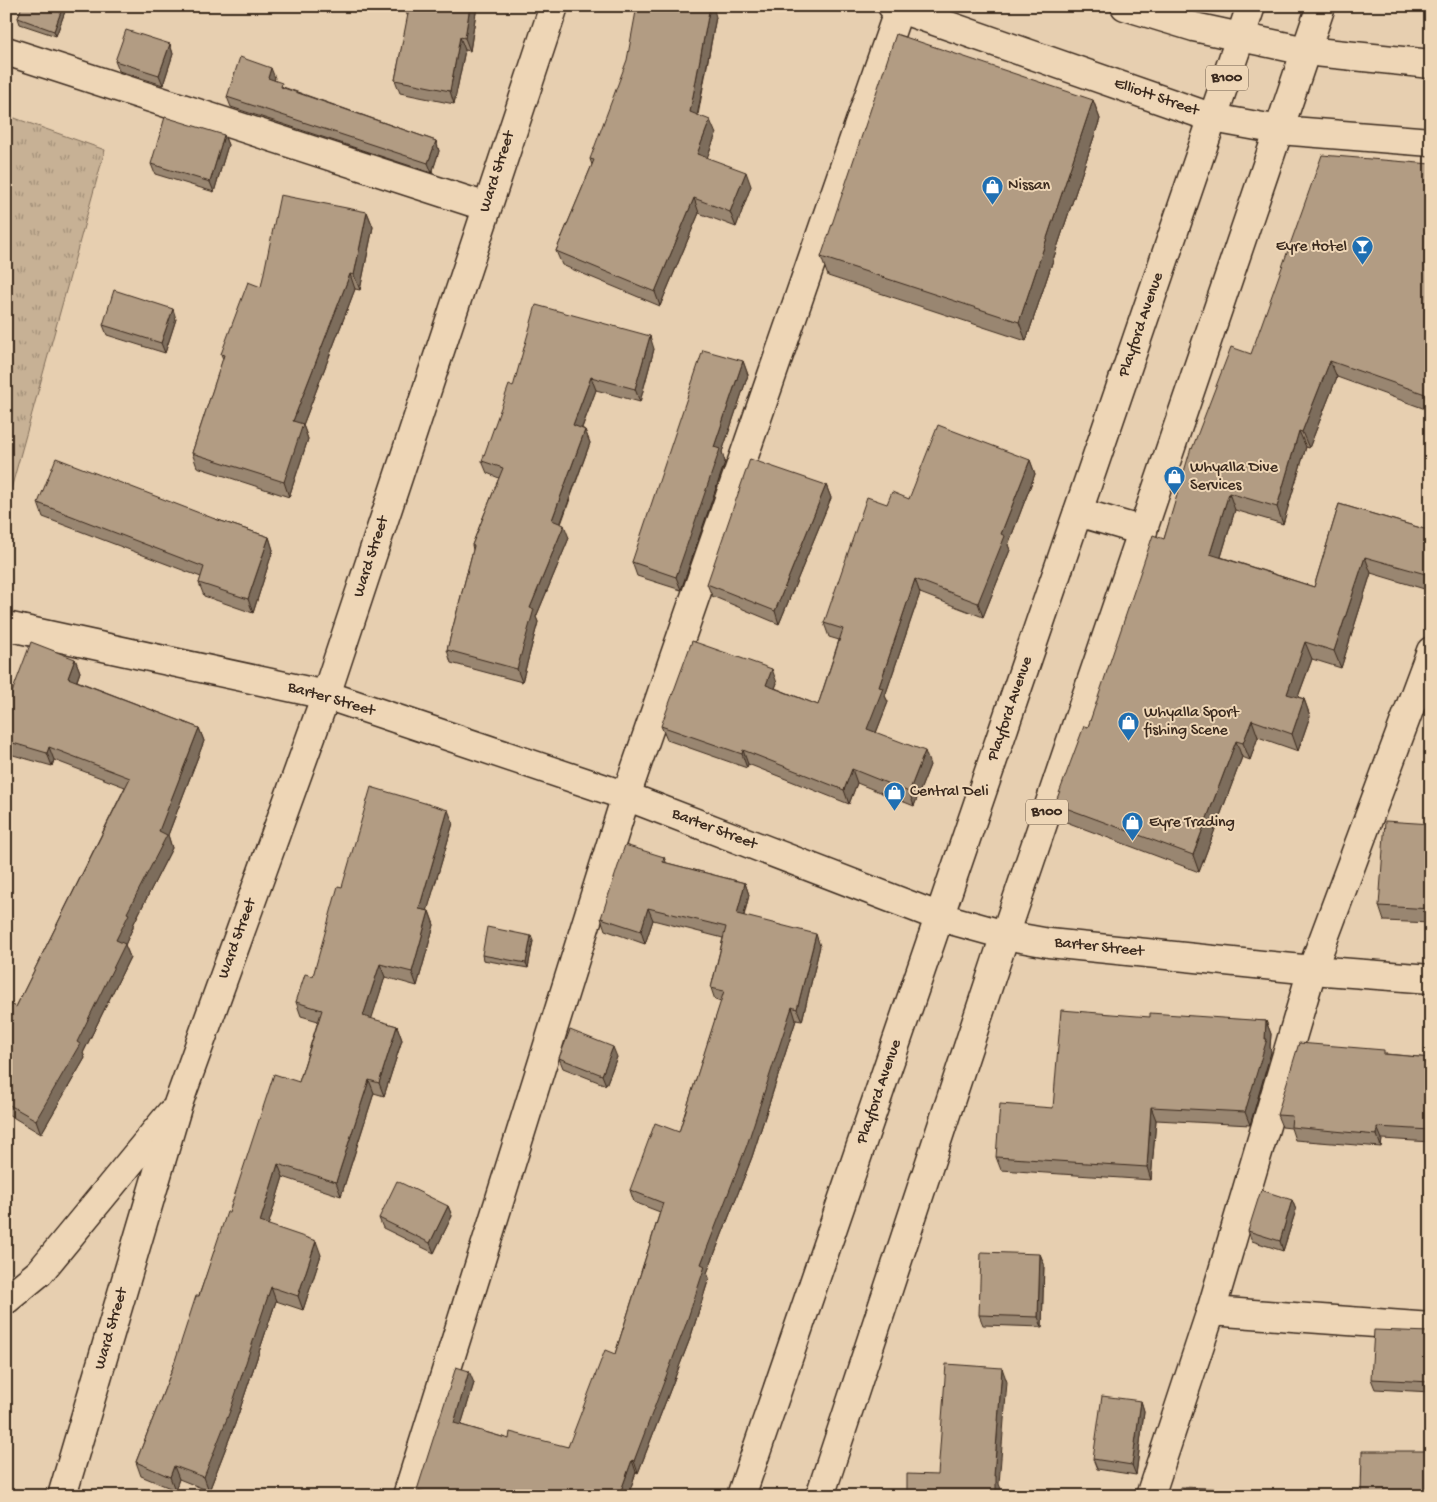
<svg xmlns="http://www.w3.org/2000/svg" width="1437" height="1502" font-family="'Gochi Hand',sans-serif">
  <defs>
    <pattern id="grass-tufts" width="24" height="20" patternUnits="userSpaceOnUse" patternTransform="scale(1.25)"><rect width="24" height="20" fill="#c7b195"/><path d="M3 7l-1-3M5 7V3M7 7l1-3M15 17l-1-3M17 17v-4M19 17l1-3" fill="none" stroke="#a39079"/></pattern>
  </defs>
  <rect width="100%" height="100%" fill="#e7cfb0"/>
  <filter id="ink" filterUnits="userSpaceOnUse"><feTurbulence type="fractalNoise" baseFrequency=".02" numOctaves="2"/><feDisplacementMap in="SourceGraphic" scale="10" xChannelSelector="R" yChannelSelector="G"/><feConvolveMatrix kernelMatrix="1 2 1 2 8 2 1 2 1" color-interpolation-filters="sRGB"/></filter>
  <g filter="url(#ink)">
    <path fill="url(#grass-tufts)" stroke="#816e5a" d="M6,115L105,150L6,507Z"/>
    <g fill="none" stroke-linecap="round" stroke-linejoin="round">
      <defs>
        <g id="minor">
          <path d="M6,51L487,207"/>
          <path d="M6,626L326,695L626,796L940,917L1005,935L1049,943L1312,970L1431,979"/>
          <path d="M6,1300L40,1272L170,1114"/>
          <path d="M1211,1311L1431,1327"/>
          <path d="M62,1496L178,1104L326,695L554,6"/>
          <path d="M407,1496L626,796L899,9"/>
          <path d="M1150,1496L1211,1311L1312,970L1431,651"/>
        </g>
        <g id="major">
          <path d="M892,6L1213,118L1279,130L1431,142"/>
          <path d="M1125,6L1194,27L1306,51L1431,64"/>
        </g>
        <g id="highway">
          <path d="M1078,512L1143,531"/>
          <path d="M741,1496L1251,6"/>
          <path d="M820,1496L1005,935L1321,6"/>
        </g>
      </defs>
      <use href="#minor" stroke="#3b2a1e" stroke-width="31"/>
      <use href="#major" stroke="#3b2a1e" stroke-width="31"/>
      <use href="#highway" stroke="#3b2a1e" stroke-width="31"/>
      <use href="#minor" stroke="#eed6b6" stroke-width="28"/>
      <use href="#major" stroke="#eed6b6" stroke-width="28"/>
      <use href="#highway" stroke="#eed6b6" stroke-width="28"/>
    </g>
    <g fill="#998671" stroke="#3b2a1e">
      <path d="M22,6H67L56,36L20,24L18,18Z"/>
      <path d="M405,6H477L470,51L465,50L454,104L400,93L395,80L408,17L404,8Z"/>
      <path d="M716,17L698,115L716,134L707,157L751,186L736,227L699,213L660,306L562,265L556,251L592,165L590,159Z"/>
      <path d="M170,44L173,54L163,85L119,71L115,61Z"/>
      <path d="M275,78L274,80L283,87L436,141L439,151L432,173L231,107L227,97Z"/>
      <path d="M1093,100L1100,119L1026,341L828,276L821,257Z"/>
      <path d="M224,135L228,145L214,192L155,174L151,164Z"/>
      <path d="M1431,164V411L1337,377L1309,448L1306,447L1283,524L1235,510L1221,557L1314,587L1339,504L1431,531V591L1371,573L1341,668L1312,659L1298,697L1304,699L1310,716L1298,751L1258,737L1250,760L1242,757L1199,872L1061,820L1055,804L1088,727L1164,539L1192,449Z"/>
      <path d="M367,212L373,227L360,290L355,289L303,425L308,439L289,497L197,467L192,453L223,359L221,354L261,287Z"/>
      <path d="M176,319L165,353L107,335L103,325Z"/>
      <path d="M654,349L640,402L596,390L582,428L585,430L590,443L561,524L569,538L536,617L538,622L522,682L451,663L447,650L473,550L472,545L499,478L487,473L482,461L513,387Z"/>
      <path d="M743,361L748,375L722,452L725,462L681,590L637,576L632,562Z"/>
      <path d="M1030,460L1035,474L1008,545L1010,550L983,617L920,593L885,696L888,702L876,733L930,765L914,806L857,783L849,804L748,764L747,768L667,740L661,726L777,683L775,688L818,705L839,640L829,637L824,623L887,504L909,499Z"/>
      <path d="M826,485L831,498L779,624L712,596L707,584Z"/>
      <path d="M38,503L215,519L269,537L273,550L253,613L204,596L199,583L201,577L43,517Z"/>
      <path d="M75,659L80,672L77,681L199,728L204,741L168,835L172,848L133,925V927L125,945L130,957L83,1053L85,1058L41,1134L6,1113V1001L16,1007L125,787L54,760L52,766L6,753V702L8,703Z"/>
      <path d="M453,823L427,911H429L434,925L417,986L385,977L371,1019L397,1026L402,1040L384,1096L374,1093L341,1196L283,1177L268,1225L321,1255L303,1310L276,1301L235,1424L209,1491L179,1479L175,1490L141,1476L136,1462L172,1370L229,1212L299,1082L318,1021L301,1016L296,1002L313,976L342,887Z"/>
      <path d="M1431,824V923L1384,921L1379,906Z"/>
      <path d="M667,863L745,883L749,895L744,916L820,946L802,1021L796,1020L752,1157L707,1273L709,1278L691,1336L638,1473L636,1472L628,1496H419L417,1490L474,1383L461,1425L509,1439L568,1447L615,1354L660,1212L634,1202L630,1190L679,1132L721,1002L715,1000L711,988L723,938L653,920L645,944L605,930L601,918Z"/>
      <path d="M533,941L528,968L483,960L482,955Z"/>
      <path d="M1150,1017L1266,1021L1271,1034L1270,1047L1271,1052L1250,1125L1156,1120L1151,1180L1001,1170L996,1157L1053,1108Z"/>
      <path d="M1386,1054L1431,1058V1142L1382,1139L1381,1147L1295,1140L1291,1128L1282,1127L1277,1115Z"/>
      <path d="M617,1057L606,1085L563,1068L559,1058Z"/>
      <path d="M1292,1200L1296,1210L1283,1251L1252,1241L1248,1231Z"/>
      <path d="M448,1206L452,1216L434,1253L383,1228L379,1218Z"/>
      <path d="M1040,1254L1044,1264L1042,1327L983,1325L979,1315Z"/>
      <path d="M1431,1332V1392L1375,1389L1371,1379Z"/>
      <path d="M1141,1401L1144,1411L1136,1475L1097,1469L1093,1459Z"/>
    </g>
    <g fill="#7d6d5c" stroke="#3b2a1e">
      <path d="M63,6H67L56,36L54,31Z"/>
      <path d="M470,6H477L470,51L465,38Z"/>
      <path d="M710,6H713L716,17L695,127L690,112Z"/>
      <path d="M460,37L465,50L454,104L450,91Z"/>
      <path d="M170,44L173,54L163,85L159,75Z"/>
      <path d="M271,68L275,78L271,88L268,78Z"/>
      <path d="M1093,100L1100,119L1026,341L1019,322Z"/>
      <path d="M710,120L716,134L703,169L697,154Z"/>
      <path d="M224,135L228,145L214,192L210,182Z"/>
      <path d="M436,141L439,151L432,173L428,163Z"/>
      <path d="M746,172L751,186L736,227L730,212Z"/>
      <path d="M694,198L699,213L660,306L655,292Z"/>
      <path d="M367,212L373,227L360,290L354,275Z"/>
      <path d="M350,274L355,289L303,425L308,439L289,497L284,482L293,421Z"/>
      <path d="M173,309L176,319L165,353L161,343Z"/>
      <path d="M650,336L654,349L640,402L635,389Z"/>
      <path d="M743,361L748,375L722,452L725,462L681,590L676,577L714,447Z"/>
      <path d="M1330,361L1337,377L1309,448L1302,432Z"/>
      <path d="M591,377L596,390L578,438L573,425Z"/>
      <path d="M585,430L590,443L557,533L552,520Z"/>
      <path d="M1299,431L1306,447L1283,524L1277,507Z"/>
      <path d="M1030,460L1035,474L1008,545L1010,550L983,617L978,603L1001,534Z"/>
      <path d="M826,485L831,498L779,624L775,611Z"/>
      <path d="M1229,493L1235,510L1217,570L1210,554Z"/>
      <path d="M564,525L569,538L536,617L538,622L522,682L517,669L530,608Z"/>
      <path d="M269,537L273,550L253,613L248,599Z"/>
      <path d="M1365,557L1371,573L1341,668L1334,651Z"/>
      <path d="M915,579L920,593L885,696L888,702L872,743L867,729L879,687Z"/>
      <path d="M1305,642L1312,659L1293,710L1287,694Z"/>
      <path d="M75,659L80,672L73,691L68,678Z"/>
      <path d="M772,669L777,683L771,699L766,685Z"/>
      <path d="M1304,699L1310,716L1298,751L1292,734Z"/>
      <path d="M1252,720L1258,737L1250,760L1243,743Z"/>
      <path d="M199,728L204,741L168,835L172,848L133,925V927L125,945L130,957L83,1053L85,1058L41,1134L36,1120L116,940Z"/>
      <path d="M1236,741L1242,757L1199,872L1193,855Z"/>
      <path d="M49,747L54,760L52,766L47,753Z"/>
      <path d="M743,750L748,764L747,768L742,754Z"/>
      <path d="M925,751L930,765L914,806L909,792Z"/>
      <path d="M852,769L857,783L849,804L844,790Z"/>
      <path d="M448,810L453,823L424,922L419,909Z"/>
      <path d="M664,857L669,869L663,862Z"/>
      <path d="M745,883L749,895L741,926L737,914Z"/>
      <path d="M648,908L653,920L645,944L641,931Z"/>
      <path d="M429,911L434,925L417,986L412,972Z"/>
      <path d="M816,934L820,946L802,1021L797,1009Z"/>
      <path d="M531,936L533,941L528,968L526,963Z"/>
      <path d="M380,964L385,977L368,1030L363,1016Z"/>
      <path d="M792,1007L796,1020L752,1157L707,1273L709,1278L691,1336L638,1473L634,1461L701,1264Z"/>
      <path d="M1266,1021L1271,1034L1270,1047L1271,1052L1250,1125L1245,1112L1265,1039Z"/>
      <path d="M397,1026L402,1040L384,1096L379,1083Z"/>
      <path d="M613,1047L617,1057L606,1085L602,1075Z"/>
      <path d="M369,1080L374,1093L341,1196L336,1182Z"/>
      <path d="M1151,1107L1156,1120L1151,1180L1147,1167Z"/>
      <path d="M1377,1127L1382,1139L1381,1147L1377,1135Z"/>
      <path d="M278,1164L283,1177L265,1236L260,1222Z"/>
      <path d="M1292,1200L1296,1210L1283,1251L1280,1241Z"/>
      <path d="M448,1206L452,1216L434,1253L430,1243Z"/>
      <path d="M316,1241L321,1255L303,1310L298,1296Z"/>
      <path d="M1040,1254L1044,1264L1042,1327L1038,1317Z"/>
      <path d="M271,1287L276,1301L235,1424L209,1491L204,1477Z"/>
      <path d="M1002,1368L1007,1382L999,1484L1001,1489V1496H996L994,1476Z"/>
      <path d="M469,1371L474,1383L458,1435L454,1423Z"/>
      <path d="M1141,1401L1144,1411L1136,1475L1132,1465Z"/>
      <path d="M632,1460L636,1472L628,1496H619Z"/>
      <path d="M174,1466L179,1479L175,1490L170,1477Z"/>
    </g>
    <g fill="#b29c83" stroke="#3b2a1e">
      <path d="M22,6H63L54,31L18,18Z"/>
      <path d="M405,6H470L465,38L460,37L450,91L395,80L409,9L404,8Z"/>
      <path d="M637,6H710L690,112L710,120L697,154L746,172L730,212L694,198L655,292L556,251L594,160L590,159L627,60Z"/>
      <path d="M126,30L170,44L159,75L115,61Z"/>
      <path d="M896,34L1093,100L1019,322L821,257Z"/>
      <path d="M240,57L271,68L268,78L282,83L281,87L436,141L428,163L227,97Z"/>
      <path d="M165,117L224,135L210,182L151,164Z"/>
      <path d="M1322,155L1431,164V396L1330,361L1302,432L1299,431L1277,507L1229,493L1210,554L1314,587L1339,504L1431,531V569L1429,575L1365,557L1334,651L1305,642L1287,694L1304,699L1292,734L1252,720L1243,743L1236,741L1193,855L1055,804L1084,726L1088,727L1153,535L1164,539L1191,448L1192,449L1231,347L1251,354Z"/>
      <path d="M280,195L367,212L354,275L350,274L293,421L303,424L284,482L192,453L224,355L221,354L248,282L261,287Z"/>
      <path d="M114,290L173,309L161,343L103,325Z"/>
      <path d="M536,305L650,336L635,389L591,377L573,425L585,430L552,520L564,525L530,608L534,609L517,669L447,650L474,546L472,545L503,468L482,461L509,385L513,387Z"/>
      <path d="M703,350L743,361L714,447L720,449L676,577L632,562Z"/>
      <path d="M938,425L1030,460L1001,534L1005,536L978,603L915,579L879,687L883,688L867,729L925,751L909,792L852,769L844,790L743,750L742,754L661,726L692,641L772,669L766,685L818,705L843,629L824,623L867,497L887,504L892,492L909,499Z"/>
      <path d="M56,458L215,519L269,537L248,599L199,583L204,567L38,503Z"/>
      <path d="M750,459L826,485L775,611L707,584Z"/>
      <path d="M31,642L75,659L68,678L199,728L159,831L167,835L127,913L129,914L116,940L125,944L77,1042L80,1044L36,1120L6,1103V1001L16,1007L130,778L49,747L47,753L6,741V702L8,703Z"/>
      <path d="M371,787L448,810L419,909L429,911L412,972L380,964L363,1016L397,1026L379,1083L369,1080L336,1182L278,1164L260,1222L316,1241L298,1296L271,1287L230,1411L204,1477L174,1466L170,1477L136,1462L172,1370L196,1296H199L227,1212H229L274,1074L299,1082L322,1010L296,1002L305,974L313,976L338,886L342,887Z"/>
      <path d="M1385,821L1431,824V909L1379,906Z"/>
      <path d="M625,845L664,857L663,862L745,883L737,914L816,934L797,1009L792,1007L747,1145L701,1264L705,1266L686,1324L634,1461L632,1460L619,1496H436L417,1490L456,1367L469,1371L454,1423L509,1439L510,1432L568,1447L605,1350L615,1354L663,1203L630,1190L655,1123L679,1132L724,991L711,988L726,927L648,908L641,931L601,918Z"/>
      <path d="M487,927L531,936L526,963L482,955Z"/>
      <path d="M1061,1010L1150,1017V1013L1266,1021L1265,1039H1267L1245,1112L1151,1107L1147,1167L996,1157L1000,1104L1053,1108Z"/>
      <path d="M570,1030L613,1047L602,1075L559,1058Z"/>
      <path d="M1299,1043L1384,1050V1054L1431,1058V1130L1377,1127V1135L1291,1127L1292,1116L1277,1115Z"/>
      <path d="M397,1181L448,1206L430,1243L379,1218Z"/>
      <path d="M1261,1190L1292,1200L1280,1241L1248,1231Z"/>
      <path d="M981,1252L1040,1254L1038,1317L979,1315Z"/>
      <path d="M1374,1330L1431,1332V1382L1371,1379Z"/>
      <path d="M946,1364L1002,1368L994,1476H996V1496H907V1474L938,1475Z"/>
      <path d="M1102,1396L1141,1401L1132,1465L1093,1459Z"/>
      <path d="M1362,1451H1431V1496H1361Z"/>
      <path d="M1181,1487L1235,1489V1496H1181Z"/>
    </g>
  </g>
  <defs>
    <symbol id="shop-pin" viewBox="-11 -11 22 30"><path d="M0 17L-7.5 6A9.5 9.5 0 1 1 7.5 6Z" fill="#1f6fb2" stroke="#eed6b6"/><path d="M-5-2.5h2.3a2.7 3.5 0 0 1 5.4 0H5L5.5 6h-11ZM-1.5-2.5h3a1.5 2.3 0 0 0-3 0Z" fill="#fff"/></symbol>
    <symbol id="bar-pin" viewBox="-11 -11 22 30"><path d="M0 17L-7.5 6A9.5 9.5 0 1 1 7.5 6Z" fill="#1f6fb2" stroke="#eed6b6"/><path d="M-6-5H6L.8 .8V4.5H3.5V6h-7V4.5H-.8V.8Z" fill="#fff"/></symbol>
  </defs>
  <g fill-rule="evenodd">
    <use href="#shop-pin" x="980" y="174" width="25" height="34"/>
    <use href="#bar-pin" x="1350" y="234" width="25" height="34"/>
    <use href="#shop-pin" x="1162" y="464" width="25" height="34"/>
    <use href="#shop-pin" x="1116" y="710" width="25" height="34"/>
    <use href="#shop-pin" x="882" y="780" width="25" height="34"/>
    <use href="#shop-pin" x="1120" y="810" width="25" height="34"/>
  </g>
  <g text-anchor="middle" dominant-baseline="central" stroke-width="4" stroke-linejoin="round" paint-order="stroke">
    <g fill="#eed6b6" stroke="#715e4c" stroke-width="1">
      <rect x="1206" y="65.5" width="42" height="25" rx="4"/>
      <rect x="1026" y="799.5" width="42" height="25" rx="4"/>
    </g>
    <g font-size="15" font-weight="bold" fill="#3b2a1e">
      <text x="1227" y="78">B100</text>
      <text x="1047" y="812">B100</text>
    </g>
    <g font-size="16" fill="#3b2a1e" stroke="#eed6b6">
      <text transform="translate(1156 98) rotate(19)">Elliott Street</text>
      <text transform="translate(498 172) rotate(-72)">Ward Street</text>
      <text transform="translate(1142 325) rotate(-71)">Playford Avenue</text>
      <text transform="translate(372 557) rotate(-72)">Ward Street</text>
      <text transform="translate(331 700) rotate(16)">Barter Street</text>
      <text transform="translate(1011 709) rotate(-71)">Playford Avenue</text>
      <text transform="translate(714 830) rotate(21)">Barter Street</text>
      <text transform="translate(238 939) rotate(-70)">Ward Street</text>
      <text transform="translate(1099 948) rotate(6)">Barter Street</text>
      <text transform="translate(880 1092) rotate(-71)">Playford Avenue</text>
      <text transform="translate(112 1329) rotate(-74)">Ward Street</text>
    </g>
    <g font-size="16" fill="#3b2a1e" stroke="#eed6b6" text-anchor="start">
      <text x="1008" y="186">Nissan</text>
      <text x="1347" y="247" text-anchor="end">Eyre Hotel</text>
      <text x="1190" y="468">Whyalla Dive<tspan x="1190" dy="18">Services</tspan></text>
      <text x="1144" y="713">Whyalla Sport<tspan x="1144" dy="18">fishing Scene</tspan></text>
      <text x="910" y="792">Central Deli</text>
      <text x="1149" y="823">Eyre Trading</text>
    </g>
  </g>
  <rect width="1437" height="1502" fill="none" stroke="#eed6b6" stroke-width="25"/>
  <rect x="12" y="12" width="1412" height="1477" fill="none" stroke="#3b2a1e" stroke-width="2" filter="url(#ink)"/>
</svg>
